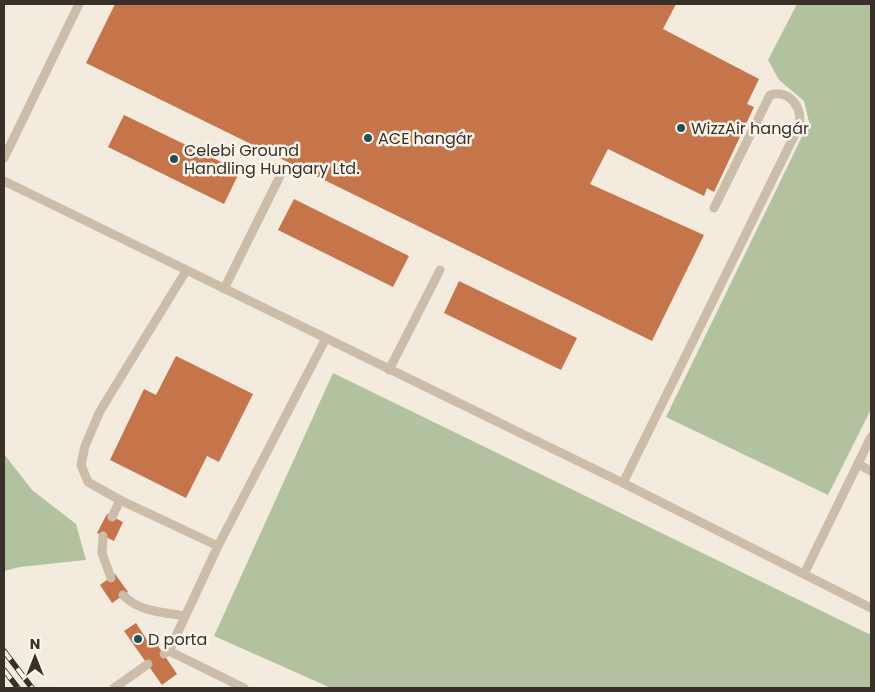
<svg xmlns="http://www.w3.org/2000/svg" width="875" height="692" font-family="Poppins,sans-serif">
  <rect width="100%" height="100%" fill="#f3ebde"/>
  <g fill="#b2c29e">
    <path d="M797,4H871V409L828,495L666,417L809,122L804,101L779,80L768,60Z"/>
    <path d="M333,373L871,635V688H331L214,636Z"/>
    <path d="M4,454L32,490L76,524L86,560L20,567L4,571Z"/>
  </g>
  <g fill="#c67449">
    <path d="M115,4H676L663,29L759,79L747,104L754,107L714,192L707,188L704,196L608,149L590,184L704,235L652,341L86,63Z"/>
    <path d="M124,115L240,171L224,204L108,147Z"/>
    <path d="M294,199L409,256L393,287L278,230Z"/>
    <path d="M459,281L577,338L561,370L444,313Z"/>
    <path d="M176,356L253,394L219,462L207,456L186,498L110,460L144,389L156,395Z"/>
    <path d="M107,514L123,522L114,541L97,533Z"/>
    <path d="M115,574L128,592L112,603L100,585Z"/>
    <path d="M136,623L151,646L156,643L177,674L162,685L124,631Z"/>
  </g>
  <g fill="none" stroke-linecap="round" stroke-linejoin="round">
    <g stroke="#cbbdaa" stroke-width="9">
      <path d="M4,158L79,4"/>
      <path d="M4,181L623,483L871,608"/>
      <path d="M186,271L100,411L85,446L81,465L88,482L120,500L218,546"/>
      <path d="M224,289L282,172"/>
      <path d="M389,370L440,270"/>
      <path d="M858,464L871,471"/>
      <path d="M623,483L799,126C803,108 790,89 770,95L714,208"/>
      <path d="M112,517L120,500"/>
      <path d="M103,536L102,553L111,578"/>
      <path d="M804,574L871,437"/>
      <path d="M123,595C139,612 163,612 185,616"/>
      <path d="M169,651L244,688"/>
      <path d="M164,654L169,651L218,546L325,340"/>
      <path d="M114,688L148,664"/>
    </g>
    <defs>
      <g id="rail">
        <path d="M4,651L32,688"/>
        <path d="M4,670L18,688"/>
      </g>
    </defs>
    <use href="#rail" stroke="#393029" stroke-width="5.5"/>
    <use href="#rail" stroke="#faf5eb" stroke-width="4" stroke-dasharray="11" stroke-linecap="butt"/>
  </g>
  <g fill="#1e515b" stroke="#faf5eb" stroke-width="2">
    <circle cx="681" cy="128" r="5"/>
    <circle cx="368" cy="138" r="5"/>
    <circle cx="174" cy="159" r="5"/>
    <circle cx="138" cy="639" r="5"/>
  </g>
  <g text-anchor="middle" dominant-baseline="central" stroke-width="5" stroke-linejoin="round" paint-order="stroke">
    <g font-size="16" fill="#393029" stroke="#faf5eb" text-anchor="start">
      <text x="691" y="128">WizzAir hangár</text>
      <text x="378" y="138">ACE hangár</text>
      <text x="184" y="150">Celebi Ground<tspan x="184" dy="18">Handling Hungary Ltd.</tspan></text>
      <text x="148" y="639">D porta</text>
    </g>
  </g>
  <rect width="875" height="692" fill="none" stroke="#393029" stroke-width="10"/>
  <g transform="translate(35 657)" stroke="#faf5eb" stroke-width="4" paint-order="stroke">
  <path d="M0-4L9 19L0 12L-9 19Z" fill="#393029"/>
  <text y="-8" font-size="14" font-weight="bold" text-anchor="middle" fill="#393029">N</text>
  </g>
</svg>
